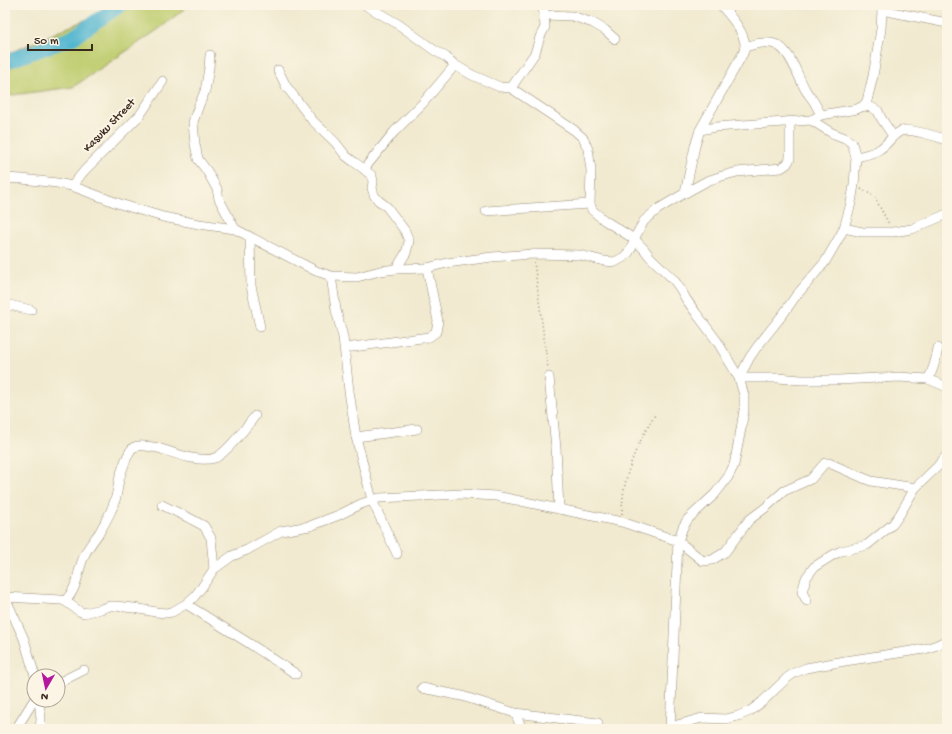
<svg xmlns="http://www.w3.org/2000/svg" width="952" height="734" font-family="'Gochi Hand',sans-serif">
  <rect width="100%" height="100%" fill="#fcf5e5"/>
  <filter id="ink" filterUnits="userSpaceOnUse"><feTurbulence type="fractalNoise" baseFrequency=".025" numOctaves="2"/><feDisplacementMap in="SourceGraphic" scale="8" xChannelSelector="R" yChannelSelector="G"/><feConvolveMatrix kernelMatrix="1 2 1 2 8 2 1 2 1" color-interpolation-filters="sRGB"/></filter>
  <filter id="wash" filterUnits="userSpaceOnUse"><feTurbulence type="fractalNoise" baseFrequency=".012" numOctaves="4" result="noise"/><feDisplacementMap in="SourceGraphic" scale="16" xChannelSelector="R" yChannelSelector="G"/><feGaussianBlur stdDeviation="0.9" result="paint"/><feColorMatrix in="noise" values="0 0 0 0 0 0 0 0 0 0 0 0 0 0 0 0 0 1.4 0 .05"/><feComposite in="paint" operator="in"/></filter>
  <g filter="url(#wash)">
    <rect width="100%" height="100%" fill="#f1ead0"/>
    <path fill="#bfcd6f" stroke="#7d7c46" d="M119,5H189L159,29L73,87L5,96V55Z"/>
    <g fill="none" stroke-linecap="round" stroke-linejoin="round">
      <path stroke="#51b6d0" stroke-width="15" d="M5,62L72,38L120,5"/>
    </g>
  </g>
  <g filter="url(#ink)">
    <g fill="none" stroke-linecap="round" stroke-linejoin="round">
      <defs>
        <g id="street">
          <path d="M365,5L398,24L434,50L446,57L455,65L472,75L500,87L511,88L574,130L583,138L588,149L591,170L590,204L592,210L604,220L634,239L644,249L650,257L674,280L681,290L686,299L696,313L717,341L739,378L744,395V410L741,429L734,465L728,477L715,494L688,519L683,527L678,541L670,729"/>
          <path d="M882,10L947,23"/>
          <path d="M545,15L572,16L593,23L605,30L615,39"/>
          <path d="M745,47C755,44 765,41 775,44C790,49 798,77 805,89C807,93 810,96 812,99C816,104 818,110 821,115"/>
          <path d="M210,55L209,68L205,91L199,105L193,122L195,144L198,159L207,171L217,189L219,199L235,229"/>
          <path d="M278,70L286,86L312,120L335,142L346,156L354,162L364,169L372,176L373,182L372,188L374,195L378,200L387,207L405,231L409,241L406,253L396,269"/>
          <path d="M511,88L535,53L540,37L545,27L543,5"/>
          <path d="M863,106L871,107L878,111L881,118L893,136"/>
          <path d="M811,120L821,115L857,109L863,106L867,101L873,76L881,29L882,10L879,5"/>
          <path d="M700,130L716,127L811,120L832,133L845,138L852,143L856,157L854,185L851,203L844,228L840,236L825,262L795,297L784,313L757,347L750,357L739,378H778L801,380H838L899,377L928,379C934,369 936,360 938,348"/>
          <path d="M856,157C864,155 873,154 880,149C888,144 892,135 901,131C909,128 938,137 947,140"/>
          <path d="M364,169L394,132L423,103L455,65"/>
          <path d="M5,178L22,179L57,183L72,186L120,204L163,217L199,224L235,229L316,271L331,276L357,277L380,271L396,269L427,268L447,263L492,257L533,254L580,255L604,261L615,262L624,257L629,252L632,247L634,239L644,221L658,209L685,193L707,181L722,176L737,172L781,168L787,164L790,159V121"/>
          <path d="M72,186L84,171L140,115L163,81"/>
          <path d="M685,193L695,146L700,130L741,57C743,54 745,49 745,45C744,31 730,16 721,5"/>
          <path d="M486,211L590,204"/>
          <path d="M844,228L862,232H893L912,229L947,214"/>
          <path d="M250,237L251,286L260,327"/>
          <path d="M331,276L336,310L343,337L349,391L356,437L372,500L397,554"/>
          <path d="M5,304L31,310"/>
          <path d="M345,348L429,337L436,332L438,321L427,268"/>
          <path d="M549,377L556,448L559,509"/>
          <path d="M928,379L947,387"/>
          <path d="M356,437L417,429"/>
          <path d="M162,505L191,519L204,526L211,538L214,569"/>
          <path d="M5,597L61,600L65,601L79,611L84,613L101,609L110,606H115L134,608L156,612L166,613L172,612L186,604L194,597L202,587L214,569L232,556L247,550L281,531L310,526L339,515L361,504L379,498L461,494L496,496L622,522L678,541L703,561L712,560L725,552L749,520L765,508L784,491L811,479L825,463H829L861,477L871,481L915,488"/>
          <path d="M5,597L24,639L35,676"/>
          <path d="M65,601C79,587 77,570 85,554C89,546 94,540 99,533C106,521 115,506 117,492C118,488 118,484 119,480C121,473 128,450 134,447C140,444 153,447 158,448C174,453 198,463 215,458C226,454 247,426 255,416"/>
          <path d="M807,601L802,592L806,578L814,567L833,555L841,551L867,545L893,524L900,514L915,488L937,467L947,455"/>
          <path d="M186,604L247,642L296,674"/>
          <path d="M58,683L84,670"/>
          <path d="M422,688L462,696L515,713L598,723"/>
          <path d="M39,700L41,719L40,729"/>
          <path d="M515,713L522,729"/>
          <path d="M670,727L702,718L726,719L738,716L750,711L762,702L787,678L794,673L806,668L845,661L925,649L937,645L947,640"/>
          <path d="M16,729L34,700"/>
        </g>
      </defs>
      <use href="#street" stroke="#968a77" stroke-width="10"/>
      <g stroke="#968a77" stroke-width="1.5" stroke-dasharray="1 3" stroke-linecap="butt">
        <path d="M861,189L874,196L889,224"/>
        <path d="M534,262L548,369"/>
        <path d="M942,473L947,479"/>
        <path d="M622,514C622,477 636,445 655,415"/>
      </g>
      <use href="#street" stroke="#fff" stroke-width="9"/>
    </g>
  </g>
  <g text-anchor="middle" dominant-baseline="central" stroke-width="4" stroke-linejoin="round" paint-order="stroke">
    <g font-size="12" fill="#3b2a1e" stroke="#fcf5e5">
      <text transform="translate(110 126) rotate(-46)">Kasuku Street</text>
    </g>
  </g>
  <rect width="952" height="734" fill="none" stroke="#fcf5e5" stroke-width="20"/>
  <g transform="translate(46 688) rotate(189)"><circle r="19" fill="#fcf5e5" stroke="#afa495"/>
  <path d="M0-3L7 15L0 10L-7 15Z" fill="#b5179e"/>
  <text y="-6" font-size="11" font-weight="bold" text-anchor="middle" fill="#3b2a1e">N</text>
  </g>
  <path d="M28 44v6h64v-6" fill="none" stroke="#3b2a1e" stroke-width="2"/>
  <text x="34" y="44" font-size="12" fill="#3b2a1e" stroke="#fcf5e5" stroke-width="3" paint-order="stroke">50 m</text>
</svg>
